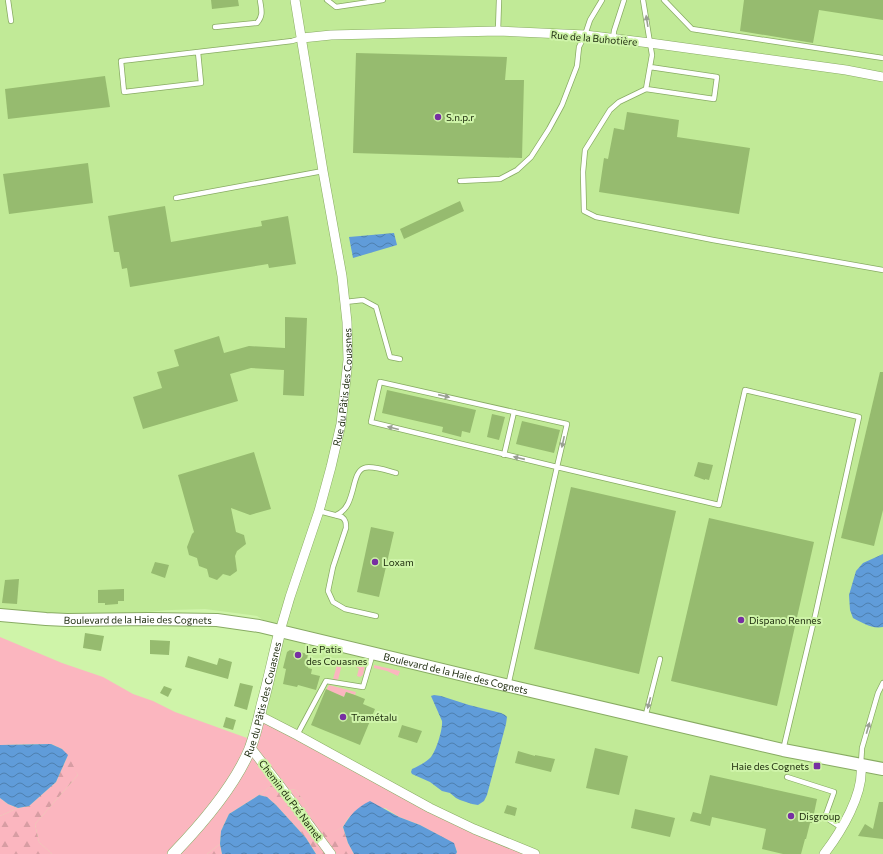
<svg xmlns="http://www.w3.org/2000/svg" width="883" height="854" font-family="Commissioner,sans-serif">
  <defs>
    <pattern id="forest-firs" width="22" height="20" patternUnits="userSpaceOnUse"><rect width="22" height="20" fill="#fbb6bf"/><path d="M5 1l3.5 6h-7zM16 11l3.5 6h-7z" fill="#d79da3"/></pattern>
    <pattern id="water-waves" width="16" height="10" patternUnits="userSpaceOnUse"><rect width="16" height="10" fill="#609cd9"/><path d="M0 5q4-4 8 0t8 0" fill="none" stroke="#4e7fae"/></pattern>
  </defs>
  <rect width="100%" height="100%" fill="#cff4a9"/>
  <path fill="#c1ea97" d="M0,0H883V854H539L440,810L263,719L280,631L257,616L205,609L171,610L133,613L64,614L0,609Z"/>
  <g fill="#fbb6bf">
    <path d="M0,637L62,663L103,677L133,694L153,701L175,712L247,738L258,735L263,719L440,810L539,854H456L457,851L453,843L420,825L399,817L385,808L349,817L343,827L326,836L296,790L271,786L259,795L229,814L221,831L220,844L207,854H52L39,842L35,824L78,775L62,749L51,744L0,745Z"/>
    <path d="M339,658L365,664L363,675L360,677L357,676L359,668L342,664L338,680L333,679Z"/>
    <path d="M374,665L400,671L398,676L387,671L374,668Z"/>
    <path d="M329,685L356,692L355,695L346,692L344,697L326,690Z"/>
    <path d="M0,798L8,804L18,808L0,816Z"/>
  </g>
  <g fill="url(#forest-firs)">
    <path d="M68,755L78,775L35,824L39,842L52,854H0V816L18,808L29,806L56,782Z"/>
    <path d="M271,786L296,790L326,835L343,827L348,843L354,854H316L306,838L276,805L267,797L259,795Z"/>
    <path d="M220,844L222,854H207Z"/>
  </g>
  <g fill="url(#water-waves)">
    <path d="M394,233L397,245L353,258L349,237Z"/>
    <path d="M883,554V627C871,629 863,623 853,618L850,610L849,595L856,571L863,563Z"/>
    <path d="M434,695L441,696L469,705L501,713L505,715L507,717L506,724L487,795L484,801L478,805L472,804L460,800L456,798L450,793L442,791L430,782L412,774L411,772L412,769C419,766 426,762 431,757C436,751 443,729 442,721L431,696Z"/>
    <path d="M51,744L62,749L68,755L56,782L29,806L18,808L8,804L0,798V745Z"/>
    <path d="M259,795L267,797L276,805L306,838L316,854H222L220,844L221,831L229,814Z"/>
    <path d="M370,801L399,817L420,825L454,843L457,852L456,854H354L348,843L343,827C351,814 356,808 370,801Z"/>
  </g>
  <g fill="#96bb6f">
    <path d="M211,0H238L239,6L212,9Z"/>
    <path d="M744,0H883V20L819,10L813,43L740,31Z"/>
    <path d="M356,53L507,57L505,80H524L522,158L353,153Z"/>
    <path d="M105,76L110,107L8,119L5,89Z"/>
    <path d="M627,112L679,120L677,137L750,148L739,214L599,192L604,158L608,159L614,128L624,130Z"/>
    <path d="M88,163L93,203L9,214L3,174Z"/>
    <path d="M460,201L464,211L404,239L400,229Z"/>
    <path d="M165,206L171,242L262,226L261,221L288,216L296,264L269,268L268,264L130,287L127,268L122,269L119,252H114L108,216Z"/>
    <path d="M285,317L307,318L304,396L283,395L284,370L251,368L230,374L238,401L143,429L133,397L162,388L157,372L179,366L174,350L219,336L224,353L249,346L285,348Z"/>
    <path d="M880,372H883V510L874,546L841,538Z"/>
    <path d="M387,390L476,410L470,433L462,431L461,437L442,432L443,427L382,413Z"/>
    <path d="M492,414L505,417L499,440L487,437Z"/>
    <path d="M522,421L560,430L554,453L516,444Z"/>
    <path d="M254,452L271,509L250,515L231,508L236,532L244,535L246,544L237,551L235,556L237,571L230,576L223,574L217,580L209,577L207,569L199,566L197,558L189,555L187,547L192,534L194,532L178,475Z"/>
    <path d="M698,462L713,465L709,480L705,479V480L694,476Z"/>
    <path d="M571,487L676,511L639,674L534,649Z"/>
    <path d="M709,518L814,542L777,706L671,681Z"/>
    <path d="M371,527L394,532L379,597L357,592Z"/>
    <path d="M155,562L169,565L165,578L151,573Z"/>
    <path d="M19,579L17,604L2,603L5,580Z"/>
    <path d="M124,589V601H118V604L105,605V603H98V590Z"/>
    <path d="M85,633L104,636L101,651L83,648Z"/>
    <path d="M150,640L170,641L169,655L150,654Z"/>
    <path d="M290,650L308,654L306,664H309L308,668L312,669L311,674L320,676L316,690L298,685L297,687L283,684L286,669L283,668L287,652Z"/>
    <path d="M188,656L217,665L219,658L232,662L228,679L185,667Z"/>
    <path d="M240,683L253,686L247,710L234,706Z"/>
    <path d="M164,686L172,689L168,697L160,693Z"/>
    <path d="M326,689L344,697L346,692L355,695L365,699L363,704L375,709L360,745L311,725Z"/>
    <path d="M226,717L236,720L233,730L223,727Z"/>
    <path d="M402,725L422,731L417,743L398,737Z"/>
    <path d="M595,748L628,756L619,795L586,788Z"/>
    <path d="M518,751L535,756V755L555,759L551,772L515,763Z"/>
    <path d="M710,775L817,799L812,823H810L806,839H805L801,854H783L762,849L766,829L712,817L710,826L690,821L693,812L701,814Z"/>
    <path d="M879,802H883V839L858,836L865,824L873,829Z"/>
    <path d="M507,805L517,808L515,816L504,813Z"/>
    <path d="M635,809L675,818L670,837L631,828Z"/>
  </g>
  <g fill="none" stroke-linecap="round" stroke-linejoin="round">
    <defs>
      <g id="service">
        <path d="M8,0L11,21"/>
        <path d="M327,0L336,7L383,0"/>
        <path d="M643,0L652,55L646,89L714,99L717,77L650,67"/>
        <path d="M664,0L692,29L883,58"/>
        <path d="M215,27L257,23C264,15 261,9 260,0"/>
        <path d="M498,31L499,0"/>
        <path d="M613,39L614,31L624,0"/>
        <path d="M198,52L201,83L124,92L121,61C178,54 235,48 292,41L302,38"/>
        <path d="M646,89L619,102L610,110L585,150L583,172L584,211L596,217L713,240L883,270"/>
        <path d="M460,181L500,179L517,170L531,157L549,129L562,105L577,66L579,47L585,35L590,20L602,0"/>
        <path d="M176,198L323,171"/>
        <path d="M345,302L363,300L376,307L390,357L400,359"/>
        <path d="M504,455L514,412"/>
        <path d="M319,511L342,517C346,520 346,523 346,528L333,567L328,591L333,602L345,609L376,616"/>
        <path d="M336,515C357,507 350,473 364,468C372,465 388,471 396,473"/>
        <path d="M508,686L557,467L371,422L380,382L567,424L557,467L719,505L745,390L859,417L815,616L783,750"/>
        <path d="M645,718L660,659"/>
        <path d="M297,735L326,681L363,687L373,653"/>
        <path d="M861,764L862,748L878,693L883,683"/>
        <path d="M787,777L834,792L825,817L842,828"/>
      </g>
      <g id="minor">
        <path d="M302,38L331,35L498,31L585,35L650,43L846,70L883,77"/>
        <path id="s1" d="M280,631L290,597L319,511L331,467L341,424L348,360L347,322L342,276L323,171L295,0"/>
        <path d="M260,716L297,735L430,808L474,829L535,854"/>
        <path d="M250,747L278,783L331,854"/>
        <path d="M824,854C841,832 864,794 861,766"/>
      </g>
      <g id="tertiary">
        <path id="s2" d="M173,854C202,824 234,787 250,749C255,735 259,719 262,705C269,680 274,655 280,631"/>
      </g>
      <g id="secondary">
        <path id="s3" d="M0,615L46,619L67,620L149,619L217,620L259,626L518,688L783,750L883,769"/>
      </g>
    </defs>
    <use href="#service" stroke="#88ab63" stroke-width="6"/>
    <use href="#minor" stroke="#88ab63" stroke-width="10"/>
    <use href="#tertiary" stroke="#88ab63" stroke-width="12"/>
    <use href="#secondary" stroke="#88ab63" stroke-width="14"/>
    <use href="#service" stroke="#fff" stroke-width="4.5"/>
    <use href="#minor" stroke="#fff" stroke-width="9"/>
    <use href="#tertiary" stroke="#fff" stroke-width="11"/>
    <use href="#secondary" stroke="#fff" stroke-width="12"/>
  </g>
  <defs><path id="oneway-solid" d="M-6-.8H1V-3.2L6.5 0L1 3.2V.8H-6Z"/></defs>
  <g fill="#999f92">
    <use href="#oneway-solid" transform="translate(647 21) rotate(-99)"/>
    <use href="#oneway-solid" transform="translate(444 396) rotate(13)"/>
    <use href="#oneway-solid" transform="translate(393 428) rotate(-166)"/>
    <use href="#oneway-solid" transform="translate(563 442) rotate(102)"/>
    <use href="#oneway-solid" transform="translate(519 458) rotate(-167)"/>
    <use href="#oneway-solid" transform="translate(649 703) rotate(105)"/>
    <use href="#oneway-solid" transform="translate(868 728) rotate(-74)"/>
  </g>
  <g fill="#772fa2" stroke="#cff4a9" stroke-width="1.5">
    <circle cx="438" cy="117" r="4"/>
    <circle cx="375" cy="562" r="4"/>
    <circle cx="741" cy="620" r="4"/>
    <circle cx="298" cy="655" r="4"/>
    <circle cx="343" cy="717" r="4"/>
    <rect x="813" y="762" width="8" height="8" rx="2"/>
    <circle cx="791" cy="816" r="4"/>
  </g>
  <g text-anchor="middle" dominant-baseline="central" stroke-width="4" stroke-linejoin="round" paint-order="stroke">
    <g font-size="10" fill="#1c2a0c" stroke="#cff4a9">
      <text transform="translate(594 38) rotate(5)">Rue de la Buhotière</text>
      <text stroke="none"><textPath href="#s1" startOffset="253">Rue du Pâtis des Couasnes</textPath></text>
      <text stroke="none"><textPath href="#s3" startOffset="138">Boulevard de la Haie des Cognets</textPath></text>
      <text stroke="none"><textPath href="#s3" startOffset="462">Boulevard de la Haie des Cognets</textPath></text>
      <text stroke="none"><textPath href="#s2" startOffset="182">Rue du Pâtis des Couasnes</textPath></text>
      <text transform="translate(291 800) rotate(53)">Chemin du Pré Namet</text>
    </g>
    <g font-size="10" fill="#1c2a0c" stroke="#cff4a9" text-anchor="start">
      <text x="446" y="117">S.n.p.r</text>
      <text x="383" y="562">Loxam</text>
      <text x="749" y="620">Dispano Rennes</text>
      <text x="306" y="649">Le Patis<tspan x="306" dy="12">des Couasnes</tspan></text>
      <text x="351" y="717">Tramétalu</text>
      <text x="809" y="766" text-anchor="end">Haie des Cognets</text>
      <text x="799" y="816">Disgroup</text>
    </g>
  </g>
</svg>
